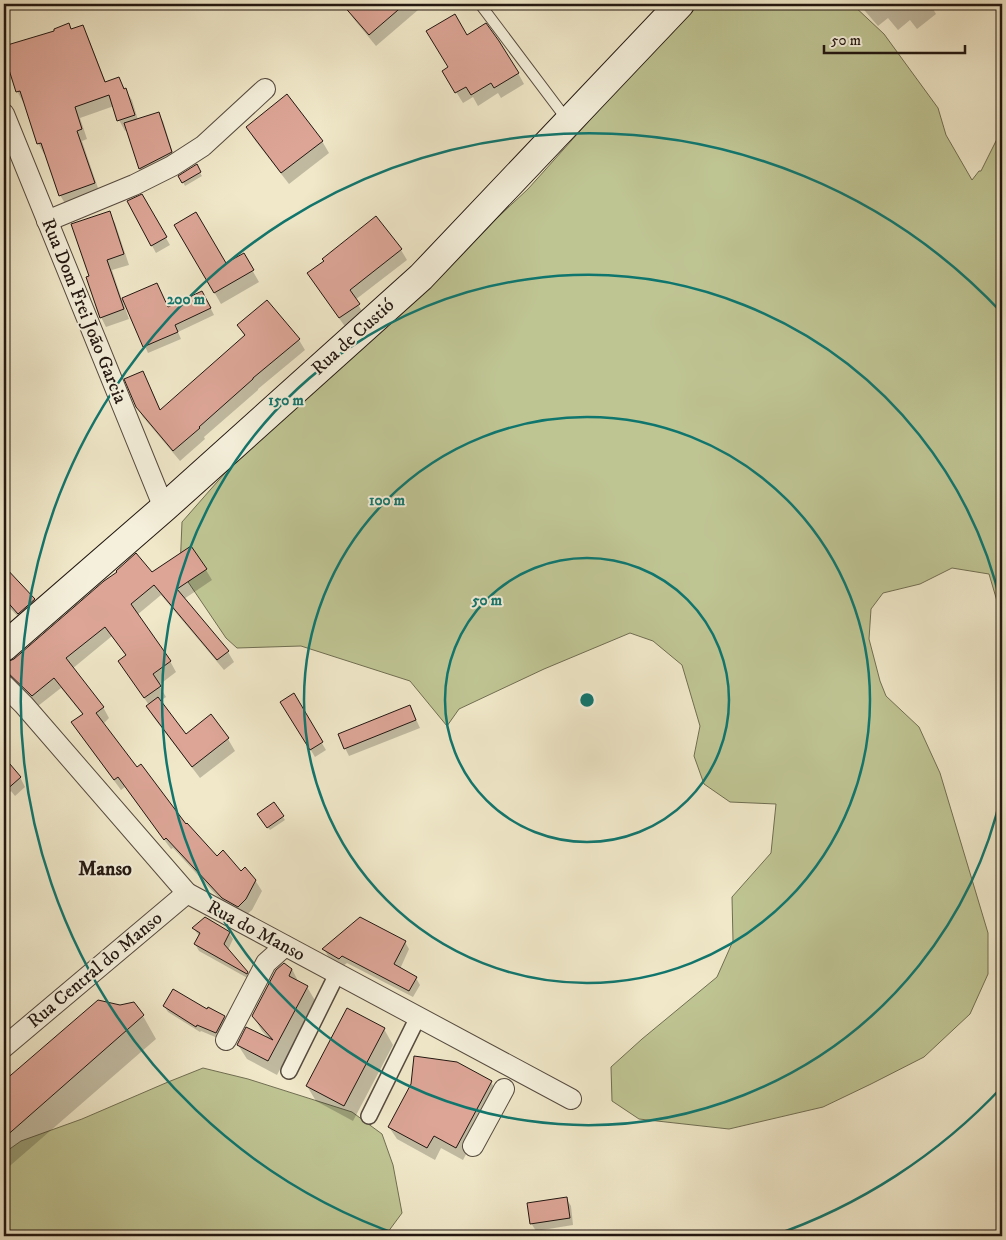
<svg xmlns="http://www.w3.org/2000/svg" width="1006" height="1240" font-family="'IM FELL DW Pica',serif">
  <rect width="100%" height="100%" fill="#f0e8c9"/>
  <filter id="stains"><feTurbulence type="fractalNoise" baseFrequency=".004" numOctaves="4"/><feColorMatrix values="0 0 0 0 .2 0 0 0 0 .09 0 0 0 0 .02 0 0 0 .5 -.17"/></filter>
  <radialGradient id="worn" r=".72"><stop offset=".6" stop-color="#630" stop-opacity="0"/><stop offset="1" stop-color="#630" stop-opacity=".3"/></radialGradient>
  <g fill="#bfc493" stroke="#706e52">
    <path d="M694,4H852L884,34L938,108L946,135L972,180L979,171H981L1002,129V614L997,601L989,574L952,568L920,584L883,593L871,609L869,639L880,681L886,696L919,727L940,773L988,933V974L970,1014L924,1057L871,1084L823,1107L729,1129L639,1119L612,1101L611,1067L642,1039L717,977L733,941L732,897L771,853L776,804L730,802L704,784L694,756L700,726L682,665L653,641L630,633L544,669L459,709L447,726L410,681L301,646L237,648L226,638L180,570L182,522L225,473L285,414L436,275L528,189Z"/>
    <path d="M998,4H1002V33L997,28Z"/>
    <path d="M203,1068L248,1079L352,1112L382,1134L393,1165L402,1213L385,1236H4V1153L21,1141L82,1119L168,1082Z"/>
  </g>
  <g fill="#0003">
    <path d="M349,4H425L376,46L353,18L346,6Z"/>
    <path d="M859,4H930L936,14L917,29L910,20L898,30L888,18L878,26Z"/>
    <path d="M82,26L88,37L106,83L118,78L132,100L138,120L158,114L163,121L175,160L144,176L140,169L128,130L125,131L119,120L114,106L80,118L87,139L82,141L100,194L66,205L60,195L46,153L44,154L38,143L25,101L23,102L17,91L4,48L56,31H72Z"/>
    <path d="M467,36L518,73L524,84L501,98L498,93L478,106L473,97L463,103L450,82V68Z"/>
    <path d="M247,127L322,141L329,153L289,184L254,139Z"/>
    <path d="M196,166L202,176L185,186L180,176Z"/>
    <path d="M142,196L170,245L156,253L128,202Z"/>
    <path d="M109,213L115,223L129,265L112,270L122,300L157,285L168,308L206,299L214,315L178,332L181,339L148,353L125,301L123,302L129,319L106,327L101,317L90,277Z"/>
    <path d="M376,217L401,250L407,260L355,300L364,314L346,328L315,284Z"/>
    <path d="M176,225L226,265L243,254L259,282L221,304Z"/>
    <path d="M239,326L299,340L305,350L258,389V390L204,437L205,439L180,461L143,417L137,406L148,382L161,411L245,337Z"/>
    <path d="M4,568L34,599L40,611L26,625L4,602Z"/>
    <path d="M206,570L212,580L184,599L228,652L234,662L224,670L161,595L137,615L170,661L176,672L159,685L166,697L160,701L186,735L210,716L228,739L235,751L200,778L154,718L147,707L149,705L126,672V656L112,636L72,669L103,707L109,718L103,724L137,769L186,826L217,857L255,880L262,891L252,910L244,917L229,909L173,848L171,849L125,787L121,790L79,733L72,723L83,715L61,688L38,706L20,687L15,684L4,668V663H8L152,574Z"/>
    <path d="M293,695L326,750L315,757L282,702Z"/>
    <path d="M410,706L420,728L349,756L345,748Z"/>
    <path d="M4,759L20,777L25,787L15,796L11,791L4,798Z"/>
    <path d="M274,804L285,820L270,830L260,818Z"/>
    <path d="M194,929L229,933L233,939L228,950L247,973L251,980L199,951L195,944L200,937Z"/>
    <path d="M405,942L409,949L400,969L416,978L420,985L413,997L347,963L343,966L328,956L324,949Z"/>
    <path d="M292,969L299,983L307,987L316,1002L277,1075L247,1059L238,1045L270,1040L262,1031L253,1016Z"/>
    <path d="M98,1002L120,1006L133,1004L143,1016L156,1039L4,1171V1083Z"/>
    <path d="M164,1006L207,1011L224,1017L228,1023L220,1039L201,1031L200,1032L168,1012Z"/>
    <path d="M384,1029L393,1045L353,1121L316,1101L307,1086Z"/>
    <path d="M491,1082L498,1094L463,1160L441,1148L435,1160L397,1139L389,1127Z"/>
    <path d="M566,1198L571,1206L573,1225L536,1231L531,1223Z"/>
  </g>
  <g fill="#dca596" stroke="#221711">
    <path d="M342,4H405L369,35Z"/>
    <path d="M455,14L467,35L486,23L499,41L519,73L494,88L491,83L471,95L466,87L455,93L442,71L448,67L426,31Z"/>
    <path d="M69,23L71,29L83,25L105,82L119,77L124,89L126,88L135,115L117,121L109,95L75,107L82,129L77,131L95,183L59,196L41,143L37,144L20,91L16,92L4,54V46L54,31V29Z"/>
    <path d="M287,94L323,141L281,173L246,127Z"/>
    <path d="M159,112L172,152L139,169L124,123Z"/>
    <path d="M197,164L201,172L182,183L178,176Z"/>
    <path d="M142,194L167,237L151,246L127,201Z"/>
    <path d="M110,211L124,254L107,260L124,309L100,318L86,277L89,276L71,224Z"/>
    <path d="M196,212L226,263L244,253L254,270L214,293L174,225Z"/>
    <path d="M376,216L402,249L350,290L360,304L339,318L307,273L324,261L322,259Z"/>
    <path d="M157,283L168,307L202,291L211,308L175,325L178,332L143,347L122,298Z"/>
    <path d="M267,300L300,339L253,378V379L199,427L200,428L173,451L136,407L124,379L143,371L160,410L245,335L237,325Z"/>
    <path d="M191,546L207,569L177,589L229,651L217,660L154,585L131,604L171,661L153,674L161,686L144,698L118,661L126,655L105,627L66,658L104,707L96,713L137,767L141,764L186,824L187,823L217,856L223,850L241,871L245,867L256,880L246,899L238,907L222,898L166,838L164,840L118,777L114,780L71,722L83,714L54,678L32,696L4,669V662H7L14,659L104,581L117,572L116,571L136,553L152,572Z"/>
    <path d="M4,566L35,599L18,614L4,598Z"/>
    <path d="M294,693L323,742L310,750L280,702Z"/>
    <path d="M158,697L186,734L211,714L229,738L192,767L146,706Z"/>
    <path d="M410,705L416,720L344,749L338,734Z"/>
    <path d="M4,757L21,777L4,792Z"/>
    <path d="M274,802L284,816L267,828L257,814Z"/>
    <path d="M205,917L230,932L224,944L248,972L247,974L194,944L200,933L192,928Z"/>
    <path d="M360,917L406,941L394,964L417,977L409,991L342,956L339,959L322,949Z"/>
    <path d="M284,963L292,969L289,976L308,986L268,1061L237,1045L246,1027L273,1040L252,1016L276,970Z"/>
    <path d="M173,989L207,1009L208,1007L225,1016L216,1033L197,1025L196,1027L163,1006Z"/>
    <path d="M98,1000L120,1005L134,1002L144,1015L4,1138V1081Z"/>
    <path d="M347,1008L385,1028L344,1106L306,1086Z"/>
    <path d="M414,1056L457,1062L492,1081L456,1148L434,1136L427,1148L388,1127L411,1084Z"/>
    <path d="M567,1197L570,1218L530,1224L527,1203Z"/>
  </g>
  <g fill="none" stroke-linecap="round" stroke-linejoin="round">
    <defs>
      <path id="service" d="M480,4L568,121"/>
      <g id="pedestrian">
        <path d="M289,1071L337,974"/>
        <path d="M369,1116L418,1017"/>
      </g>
      <g id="minor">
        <path d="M4,114L164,508"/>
        <path d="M47,221L134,185L172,166L203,146L265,89"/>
        <path d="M4,685L24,705L187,893L571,1099"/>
        <path d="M226,1040L266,963L285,946"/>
        <path d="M4,1047L187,893"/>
        <path d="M473,1146L504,1089"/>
      </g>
      <path id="secondary" d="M4,647L164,508L421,277L680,4"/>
    </defs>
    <use href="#service" stroke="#564b3f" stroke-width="12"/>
    <use href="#pedestrian" stroke="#564b3f" stroke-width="18"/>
    <use href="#minor" stroke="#564b3f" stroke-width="22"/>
    <use href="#secondary" stroke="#221711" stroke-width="30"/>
    <use href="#service" stroke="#f5f0dc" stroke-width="10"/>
    <use href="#pedestrian" stroke="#f5f0dc" stroke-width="15"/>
    <use href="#minor" stroke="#f5f0dc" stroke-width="20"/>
    <use href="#secondary" stroke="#f5f0dc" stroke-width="28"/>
  </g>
  <g fill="none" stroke="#0f766e" stroke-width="2.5">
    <circle cx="587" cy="700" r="142"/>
    <circle cx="587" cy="700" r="283"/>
    <path d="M1002 792A425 425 0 1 1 1002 608"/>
    <path d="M1002 1087A567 567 0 0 1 772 1236M402 1236A567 567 0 1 1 1002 313"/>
  </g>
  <g text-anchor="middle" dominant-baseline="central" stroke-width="4" stroke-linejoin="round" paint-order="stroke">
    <g font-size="19" fill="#221711" stroke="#f5f0dc">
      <text transform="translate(84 311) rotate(68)">Rua Dom Frei João Garcia</text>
      <text transform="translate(353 337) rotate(-42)">Rua de Custió</text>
      <text transform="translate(256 931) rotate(28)">Rua do Manso</text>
      <text transform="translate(95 970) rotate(-40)">Rua Central do Manso</text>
    </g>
    <g font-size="20" font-weight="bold" fill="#221711" stroke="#f5f0dc">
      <text x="105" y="869">Manso</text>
    </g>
  </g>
  <circle cx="587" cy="700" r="8" fill="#0f766e" stroke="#f5f0dc" stroke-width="2.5"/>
  <g font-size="15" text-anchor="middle" font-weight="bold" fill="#0f766e" stroke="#f5f0dc" stroke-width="4" stroke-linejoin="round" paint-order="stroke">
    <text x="186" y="304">200 m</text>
    <text x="286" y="405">150 m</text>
    <text x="387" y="505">100 m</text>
    <text x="487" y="605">50 m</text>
  </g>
  <rect width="1006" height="1240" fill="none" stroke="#f0e8c9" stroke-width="20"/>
  <rect x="5" y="5" width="996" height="1230" fill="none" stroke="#221711" stroke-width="2.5"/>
  <rect x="10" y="10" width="986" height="1220" fill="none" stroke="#221711"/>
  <path d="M824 45v8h141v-8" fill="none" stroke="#221711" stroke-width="2.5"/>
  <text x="831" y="45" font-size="15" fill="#221711" stroke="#f5f0dc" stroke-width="4" paint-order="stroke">50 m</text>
  <rect width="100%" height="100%" filter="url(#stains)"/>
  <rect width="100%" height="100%" fill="url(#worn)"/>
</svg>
